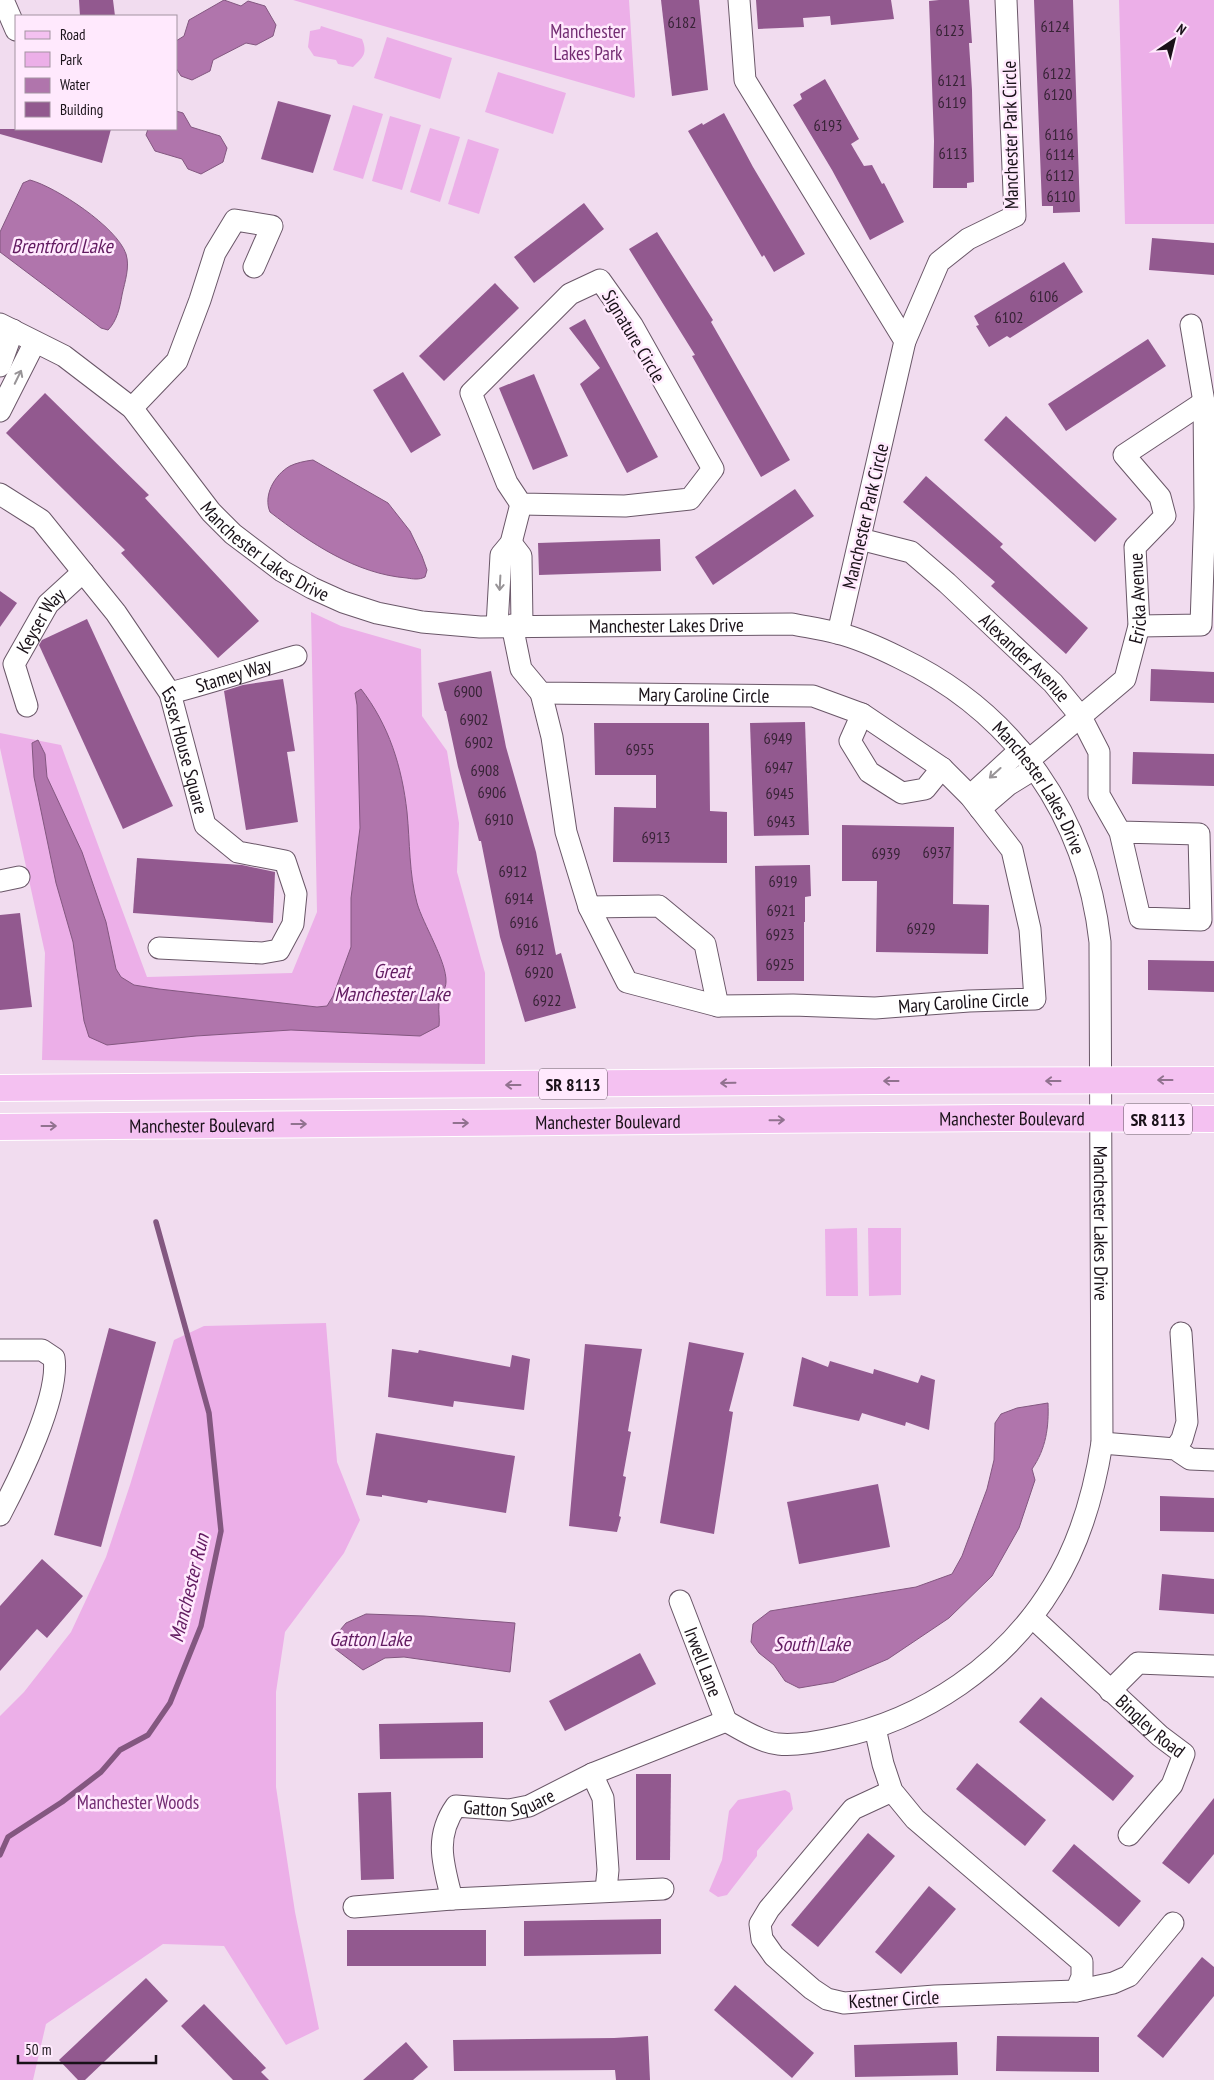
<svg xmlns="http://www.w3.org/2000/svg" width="1214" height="2080" font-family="'PT Sans Narrow',sans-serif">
  <rect width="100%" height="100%" fill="#f1dcef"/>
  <g fill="#ecafe8">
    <path d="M293,0H629L635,96L634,98Z"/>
    <path d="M1119,0H1214V224H1125Z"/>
    <path d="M321,26L362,39C368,54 363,57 353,67L338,64L336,60L314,56L308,47L310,31L320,29Z"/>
    <path d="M387,37L452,58L440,99L374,78Z"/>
    <path d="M498,72L566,93L553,134L485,112Z"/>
    <path d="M353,105L383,114L363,179L333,170Z"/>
    <path d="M390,116L421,125L402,190L372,181Z"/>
    <path d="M430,128L460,137L440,202L410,192Z"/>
    <path d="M468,139L499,149L479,214L448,204Z"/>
    <path d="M311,612L341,626L421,649L422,716L447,751L459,823L457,872L485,973V1064L42,1060L45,953L0,748V733L61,745L147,977L292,973L317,912Z"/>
    <path d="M857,1228L858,1296H826L825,1229Z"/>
    <path d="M868,1228H901V1295L869,1296Z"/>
    <path d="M326,1323L337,1462L360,1520L344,1553L285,1632L276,1692V1787L295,1912L319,2029L286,2045L224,1946L163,1944L46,2024L33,2080H0V1716L24,1692L71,1632L106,1557L130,1485L174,1340L204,1326Z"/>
    <path d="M785,1790L790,1793L793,1809L757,1851V1856L727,1895L718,1897L709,1891L722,1860L729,1811L738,1800Z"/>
  </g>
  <g fill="#b075ac" stroke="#835780">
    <path d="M224,0L241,6L248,1L265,6L276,25L273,36L256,45L246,43L213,60L210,71L192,80L181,76L176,68V41L184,36L189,20Z"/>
    <path d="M176,111L183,113L191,127L220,136L227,148L223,162L201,174L188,169L182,159L155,151L146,135L148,129H176Z"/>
    <path d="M30,180C56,187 117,227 126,254C130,267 125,281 122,295C120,307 117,321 108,330L101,328L0,252V232L23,183Z"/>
    <path d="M313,460L388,503L410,531L422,556L427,570L425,577C419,580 413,579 407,578C356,574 310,543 270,512C263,496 274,475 290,466C296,463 305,461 313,460Z"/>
    <path d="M361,689C389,725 402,767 407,812C410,842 409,874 417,903C423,924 447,962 446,982C446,989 440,996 439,1004C438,1011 440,1018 439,1026L420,1036L291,1030L196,1036L107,1045L89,1037L84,1021L73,942L56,883L34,777L32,743L38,740L45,754L47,777L82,852L106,922L116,969L121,977L134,985L159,989L317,1007L327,1006L333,996L351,947V898L360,828L357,705L355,693Z"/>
    <path d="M1048,1403C1049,1427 1046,1449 1032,1469L1035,1480L1019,1528L992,1576L949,1618L888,1659L834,1682L799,1688L785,1681L774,1665L759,1653L751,1642L753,1624L770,1611L916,1587L952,1574L962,1556L987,1489L994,1460L995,1423L1001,1414L1017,1408Z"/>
    <path d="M366,1614L424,1616L515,1623L510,1672L404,1657L385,1658L363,1670L334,1648L335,1636L346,1623Z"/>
  </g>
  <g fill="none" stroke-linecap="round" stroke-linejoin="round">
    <path stroke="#835780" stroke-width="5.5" d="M0,1855L8,1837L62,1802L101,1772L120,1750L148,1735L170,1703L201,1626L221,1531L209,1413L156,1222"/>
  </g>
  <g fill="#92598f">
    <path d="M79,0H113L115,16H80Z"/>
    <path d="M661,0H699L708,90L672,96Z"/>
    <path d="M756,0H891L894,19L831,25L830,16L803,18L804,27L758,29Z"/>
    <path d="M939,0H969L972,43H969L972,90L974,182L967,183V188H933L934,141L929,1Z"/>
    <path d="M1034,0H1073L1080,212L1053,213V206H1042Z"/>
    <path d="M825,79L859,139L851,144L858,156L864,166L872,165L882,184L884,183L904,222L870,240L832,170L793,105L802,99L800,94Z"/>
    <path d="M278,101L331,115L313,173L261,159Z"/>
    <path d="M724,113L753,167L805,254L774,272L764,255L762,257L688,131L702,123L703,125Z"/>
    <path d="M0,129H111L102,163L0,134Z"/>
    <path d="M584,203L604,229L534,283L514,257Z"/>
    <path d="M657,232L713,320L711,322L790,460L761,477L692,356L695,355L629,249Z"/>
    <path d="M1152,238L1214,243V275L1149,270Z"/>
    <path d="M1064,262L1083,292L1010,338L1007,336L989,347L976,326L979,325L974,316Z"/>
    <path d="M495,283L519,308L444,381L419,356Z"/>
    <path d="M585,319L658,457L627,473L580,384L600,368L569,328Z"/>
    <path d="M1148,339L1166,366L1066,431L1048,404Z"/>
    <path d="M403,372L441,435L411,453L373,390Z"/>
    <path d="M534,374L568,456L533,470L499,388Z"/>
    <path d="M45,393L149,495L145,498L259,621L218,658L121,553L125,550L6,433Z"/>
    <path d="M1006,416L1117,519L1095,542L984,440Z"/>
    <path d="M926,476L1003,544L1000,547L1088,628L1066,654L991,586L995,582L903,502Z"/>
    <path d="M795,489L814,516L713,585L695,557Z"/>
    <path d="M660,539L661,571L539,575L538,543Z"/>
    <path d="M0,591L17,603L0,627Z"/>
    <path d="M87,619L173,806L123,829L39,645L42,640Z"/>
    <path d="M1151,669L1214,672V703L1150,701Z"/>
    <path d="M491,671L506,747L536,852L556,955L561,953L576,1008L525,1022L500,937L481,841H479L458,767L446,711H445L438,683Z"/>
    <path d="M283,679L295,751L287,752L298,822L246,830L224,691L243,685Z"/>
    <path d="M805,722L809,835L754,836L750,723Z"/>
    <path d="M594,723H709L710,811L727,812V863L613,862L614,807L656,808V775H595Z"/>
    <path d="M1133,752L1214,754V786L1132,784Z"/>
    <path d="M842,825L954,827L953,904L989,905L988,954L876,952L877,881H842Z"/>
    <path d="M137,858L242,865L275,872L273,923L133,913Z"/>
    <path d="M810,865L811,896L805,897V922H804V981H757L755,866Z"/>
    <path d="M20,913L32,1007L0,1010V915Z"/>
    <path d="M1148,960L1214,961V992L1148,990Z"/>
    <path d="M109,1328L156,1342L101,1547L54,1535Z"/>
    <path d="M689,1342L744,1353L729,1411L733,1412L714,1534L660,1523Z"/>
    <path d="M585,1344L642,1349L628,1431L631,1432L623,1476L626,1477L619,1516L621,1517L617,1532L569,1526Z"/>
    <path d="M392,1349L418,1353L419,1350L510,1367L512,1355L530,1359L524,1410L454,1401L453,1407L388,1397Z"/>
    <path d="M802,1357L828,1367L830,1361L873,1374L874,1369L918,1383L921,1375L935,1380L929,1430L906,1422L905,1426L862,1413L859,1421L793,1406Z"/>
    <path d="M376,1433L515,1456L506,1513L428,1500L427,1503L382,1495V1497L366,1495Z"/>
    <path d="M878,1484L890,1547L799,1564L787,1502Z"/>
    <path d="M1160,1496L1214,1498V1532L1160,1531Z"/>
    <path d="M42,1559L83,1596L47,1638L37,1629L0,1671V1606Z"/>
    <path d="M1162,1574L1214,1579V1614L1159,1610Z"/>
    <path d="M640,1653L656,1684L565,1731L549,1701Z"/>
    <path d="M1041,1697L1134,1776L1113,1801L1019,1722Z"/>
    <path d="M483,1722V1758L380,1759L379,1724Z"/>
    <path d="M977,1763L1046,1820L1025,1846L956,1789Z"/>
    <path d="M636,1774H671L670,1860H636Z"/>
    <path d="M391,1792L394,1879L361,1880L358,1793Z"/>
    <path d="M1214,1798V1854L1189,1884L1162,1863Z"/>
    <path d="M868,1833L895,1856L818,1947L791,1925Z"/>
    <path d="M1074,1844L1141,1901L1119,1927L1052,1871Z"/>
    <path d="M929,1886L956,1909L901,1974L875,1952Z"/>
    <path d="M661,1919V1954L524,1956V1921Z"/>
    <rect x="347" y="1930" width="139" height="36"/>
    <path d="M1202,1957L1214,1967V1996L1163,2058L1137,2036Z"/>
    <path d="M146,1978L168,2001L85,2080H78L59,2060Z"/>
    <path d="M735,1985L814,2053L792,2078L714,2010Z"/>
    <path d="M204,2004L266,2068L261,2072L269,2080H233L181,2026Z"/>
    <path d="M648,2036L650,2080H616L615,2070L454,2071L453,2040L614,2038Z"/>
    <path d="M997,2036L1099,2037V2072L996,2071Z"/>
    <path d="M406,2042L428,2067L413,2080H363Z"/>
    <path d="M957,2042L958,2075L855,2077L854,2045Z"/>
  </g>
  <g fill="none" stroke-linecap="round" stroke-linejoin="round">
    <defs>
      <g id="minor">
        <path d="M3,0L16,30"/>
        <path d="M739,0L745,80L905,341L838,633"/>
        <path d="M600,280L632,325L713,469L690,499L625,506L521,504L507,483L471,393L570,294Z"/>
        <path id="s1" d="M0,324L64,356L132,408L211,512L233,534L282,571L312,588L343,602L377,613L422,622L480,627L792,624C807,627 822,629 837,633C858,638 880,648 900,658C1015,713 1086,816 1100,942L1102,1443C1094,1493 1080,1543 1053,1586C1006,1664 924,1720 835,1738C817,1742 797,1746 778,1744C763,1743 740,1729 726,1721"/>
        <path d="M905,341L939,262L968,239L1015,216L1006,0"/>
        <path d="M0,366L13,330"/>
        <path d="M132,408L177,361L200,300L215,253L235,220L272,226L254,267"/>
        <path d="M0,411L35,342"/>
        <path id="s2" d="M0,494L41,520L116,613L170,693L205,825L238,852L285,861L296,894L293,924L279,950L262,953L159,948"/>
        <path id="s3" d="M860,539L911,552L947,583L1053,683L1081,717L1099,752V795L1120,832L1140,918L1201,920L1199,834L1120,832"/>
        <path d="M511,543L521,556L522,625"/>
        <path id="s4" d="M512,625L521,669L541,693L813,696L862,714L850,741L869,772L902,793L925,789L942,768"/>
        <path d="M497,626L501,555L511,543L521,504"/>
        <path d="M1139,626L1201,625L1205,508L1204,402L1191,325"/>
        <path id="s5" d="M170,693C213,682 254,668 296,656"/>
        <path d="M541,693L552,737L566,832L589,907L659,906L705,944L718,1006"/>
        <path id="s6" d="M27,706L14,664L48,604L83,572"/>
        <path id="s7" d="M1029,760L1125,679L1139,626L1135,547L1165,516L1160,497L1124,455L1204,402"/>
        <path d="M970,796L1020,750"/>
        <path d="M980,809L1008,785L1034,769"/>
        <path d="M0,881L19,877"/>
        <path id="s8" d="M589,907L627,982L718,1006L793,1005L875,1008L969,1001L1035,999L1030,929L1012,850L970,796L942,768L862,714"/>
        <path d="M0,1350H42L54,1358C60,1396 19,1479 0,1515"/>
        <path d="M1102,1443L1175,1449L1190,1459L1214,1460"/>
        <path d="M1175,1449L1182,1439L1187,1422L1181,1333"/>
        <path id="s9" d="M680,1601L726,1721"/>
        <path id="s10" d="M1032,1617L1160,1736L1184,1754L1172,1785L1129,1835"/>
        <path d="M1110,1691L1138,1663L1214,1666"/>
        <path d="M875,1728L883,1764L892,1791L915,1819L1082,1962V1977L1076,1991L935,1996L844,2003L827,1999L812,1989L774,1956L762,1939L760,1924L769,1909L853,1809L892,1791"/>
        <path d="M592,1774L603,1798L608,1870L606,1890"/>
        <path id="s11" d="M452,1899C443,1864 434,1837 456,1806L509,1810L529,1806L592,1774L726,1721"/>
        <path d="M354,1907L452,1899L663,1889"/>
        <path d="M1076,1991L1113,1983L1129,1976L1173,1923"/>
      </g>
      <g id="major">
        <path d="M0,1088L876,1081L1214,1080"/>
        <path id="s12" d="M0,1127L997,1118L1214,1119"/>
      </g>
    </defs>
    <use href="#minor" stroke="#6a5768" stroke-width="23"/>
    <use href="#major" stroke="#fff" stroke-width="28"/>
    <use href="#minor" stroke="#fff" stroke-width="21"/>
    <use href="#major" stroke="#f4c1f1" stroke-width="26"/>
  </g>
  <defs><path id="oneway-shaft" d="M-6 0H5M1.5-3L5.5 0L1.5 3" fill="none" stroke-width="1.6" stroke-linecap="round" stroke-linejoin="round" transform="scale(1.25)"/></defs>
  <g stroke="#989497">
    <use href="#oneway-shaft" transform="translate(18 377) rotate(-64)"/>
    <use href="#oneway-shaft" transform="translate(500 583) rotate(93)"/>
    <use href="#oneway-shaft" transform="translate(995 773) rotate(138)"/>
  </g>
  <g stroke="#91728f">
    <use href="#oneway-shaft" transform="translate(1165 1080) rotate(180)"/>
    <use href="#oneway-shaft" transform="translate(891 1081) rotate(180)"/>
    <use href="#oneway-shaft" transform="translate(1053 1081) rotate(180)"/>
    <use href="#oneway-shaft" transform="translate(728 1083) rotate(179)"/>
    <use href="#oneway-shaft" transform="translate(513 1085) rotate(180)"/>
    <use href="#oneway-shaft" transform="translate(777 1120) rotate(-1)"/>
    <use href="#oneway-shaft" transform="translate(461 1123)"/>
    <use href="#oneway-shaft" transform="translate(299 1124)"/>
    <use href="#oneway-shaft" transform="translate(49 1126)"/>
  </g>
  <g text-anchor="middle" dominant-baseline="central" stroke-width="5" stroke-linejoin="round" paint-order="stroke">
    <g font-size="16" fill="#372336">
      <text x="682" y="22">6182</text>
      <text x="1055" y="26">6124</text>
      <text x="950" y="30">6123</text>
      <text x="1057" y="73">6122</text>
      <text x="952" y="80">6121</text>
      <text x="1058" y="94">6120</text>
      <text x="952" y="102">6119</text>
      <text x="828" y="125">6193</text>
      <text x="1059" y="134">6116</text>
      <text x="953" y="153">6113</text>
      <text x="1060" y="154">6114</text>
      <text x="1060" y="175">6112</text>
      <text x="1061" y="196">6110</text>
      <text x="1044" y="296">6106</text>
      <text x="1009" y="317">6102</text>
      <text x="468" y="691">6900</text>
      <text x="474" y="719">6902</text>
      <text x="778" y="738">6949</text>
      <text x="479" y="742">6902</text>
      <text x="640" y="749">6955</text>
      <text x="779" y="767">6947</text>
      <text x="485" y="770">6908</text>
      <text x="492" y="792">6906</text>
      <text x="780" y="793">6945</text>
      <text x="499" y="819">6910</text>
      <text x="781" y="821">6943</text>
      <text x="656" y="837">6913</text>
      <text x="937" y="852">6937</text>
      <text x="886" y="853">6939</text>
      <text x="513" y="871">6912</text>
      <text x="783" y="881">6919</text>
      <text x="519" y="898">6914</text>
      <text x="781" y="910">6921</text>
      <text x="524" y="922">6916</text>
      <text x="921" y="928">6929</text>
      <text x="780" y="934">6923</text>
      <text x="530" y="949">6912</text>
      <text x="780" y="964">6925</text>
      <text x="539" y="972">6920</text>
      <text x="547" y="1000">6922</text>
    </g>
    <g fill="#ffe9fd" stroke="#5e525d" stroke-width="1">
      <rect x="539" y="1068.5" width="68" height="31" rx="4"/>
      <rect x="1124" y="1103.5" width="68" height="31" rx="4"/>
    </g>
    <g font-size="18" font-weight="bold" fill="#191118">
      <text x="573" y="1084">SR 8113</text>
      <text x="1158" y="1119">SR 8113</text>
    </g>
    <g font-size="19" fill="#732c72" stroke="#ffe9fd">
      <text x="588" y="31">Manchester<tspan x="588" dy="22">Lakes Park</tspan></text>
      <text x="138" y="1802">Manchester Woods</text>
    </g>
    <g font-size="19" fill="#191118" stroke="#ffe9fd">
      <text transform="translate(1010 135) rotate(-91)">Manchester Park Circle</text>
      <text transform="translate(634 336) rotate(59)">Signature Circle</text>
      <text transform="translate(865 516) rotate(-77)">Manchester Park Circle</text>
      <text stroke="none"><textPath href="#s1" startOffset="355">Manchester Lakes Drive</textPath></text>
      <text stroke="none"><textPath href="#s7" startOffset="208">Ericka Avenue</textPath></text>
      <text stroke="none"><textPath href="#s6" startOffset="95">Keyser Way</textPath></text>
      <text stroke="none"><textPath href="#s1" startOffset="775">Manchester Lakes Drive</textPath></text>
      <text stroke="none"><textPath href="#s3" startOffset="208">Alexander Avenue</textPath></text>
      <text stroke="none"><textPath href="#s5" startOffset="66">Stamey Way</textPath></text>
      <text stroke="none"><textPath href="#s4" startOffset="239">Mary Caroline Circle</textPath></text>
      <text stroke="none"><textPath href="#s2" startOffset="324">Essex House Square</textPath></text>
      <text stroke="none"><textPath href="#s1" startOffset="1209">Manchester Lakes Drive</textPath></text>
      <text stroke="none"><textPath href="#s8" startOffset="424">Mary Caroline Circle</textPath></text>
      <text stroke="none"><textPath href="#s12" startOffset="1012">Manchester Boulevard</textPath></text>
      <text stroke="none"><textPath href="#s12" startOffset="608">Manchester Boulevard</textPath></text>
      <text stroke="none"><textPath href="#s12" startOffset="202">Manchester Boulevard</textPath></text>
      <text stroke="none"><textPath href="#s1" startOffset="1659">Manchester Lakes Drive</textPath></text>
      <text stroke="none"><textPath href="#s9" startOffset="65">Irwell Lane</textPath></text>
      <text stroke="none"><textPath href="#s10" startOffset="161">Bingley Road</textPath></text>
      <text stroke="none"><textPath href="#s11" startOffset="151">Gatton Square</textPath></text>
      <text transform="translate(894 1999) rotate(-3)">Kestner Circle</text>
    </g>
    <g font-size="20" font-style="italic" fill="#621b61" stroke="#ffe9fd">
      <text x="62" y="246">Brentford Lake</text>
      <text x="392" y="971">Great<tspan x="392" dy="23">Manchester Lake</tspan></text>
      <text transform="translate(189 1588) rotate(-76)">Manchester Run</text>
      <text x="370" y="1639">Gatton Lake</text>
      <text x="812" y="1644">South Lake</text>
    </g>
  </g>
  <rect x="15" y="15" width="162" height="115" fill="#ffe9fd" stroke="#a393a1"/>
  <rect x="25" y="31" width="25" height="8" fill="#f4c1f1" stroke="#a393a1"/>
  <text x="60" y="40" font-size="15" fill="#191118">Road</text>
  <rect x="25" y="52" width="25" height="15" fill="#ecafe8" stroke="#a393a1"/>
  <text x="60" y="65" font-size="15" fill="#191118">Park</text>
  <rect x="25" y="78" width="25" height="15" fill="#b075ac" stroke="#a393a1"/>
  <text x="60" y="90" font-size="15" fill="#191118">Water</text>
  <rect x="25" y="102" width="25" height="15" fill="#92598f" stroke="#a393a1"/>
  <text x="60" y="115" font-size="15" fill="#191118">Building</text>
  <g transform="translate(1174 40) rotate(35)" stroke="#ffe9fd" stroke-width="4" paint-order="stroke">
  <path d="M0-4L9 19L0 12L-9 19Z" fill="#191118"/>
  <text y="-8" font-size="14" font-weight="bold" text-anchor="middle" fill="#191118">N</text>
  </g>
  <path d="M18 2055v8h138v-8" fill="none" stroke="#191118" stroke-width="2.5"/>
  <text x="25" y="2055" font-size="15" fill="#191118" stroke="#ffe9fd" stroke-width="4" paint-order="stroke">50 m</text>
</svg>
